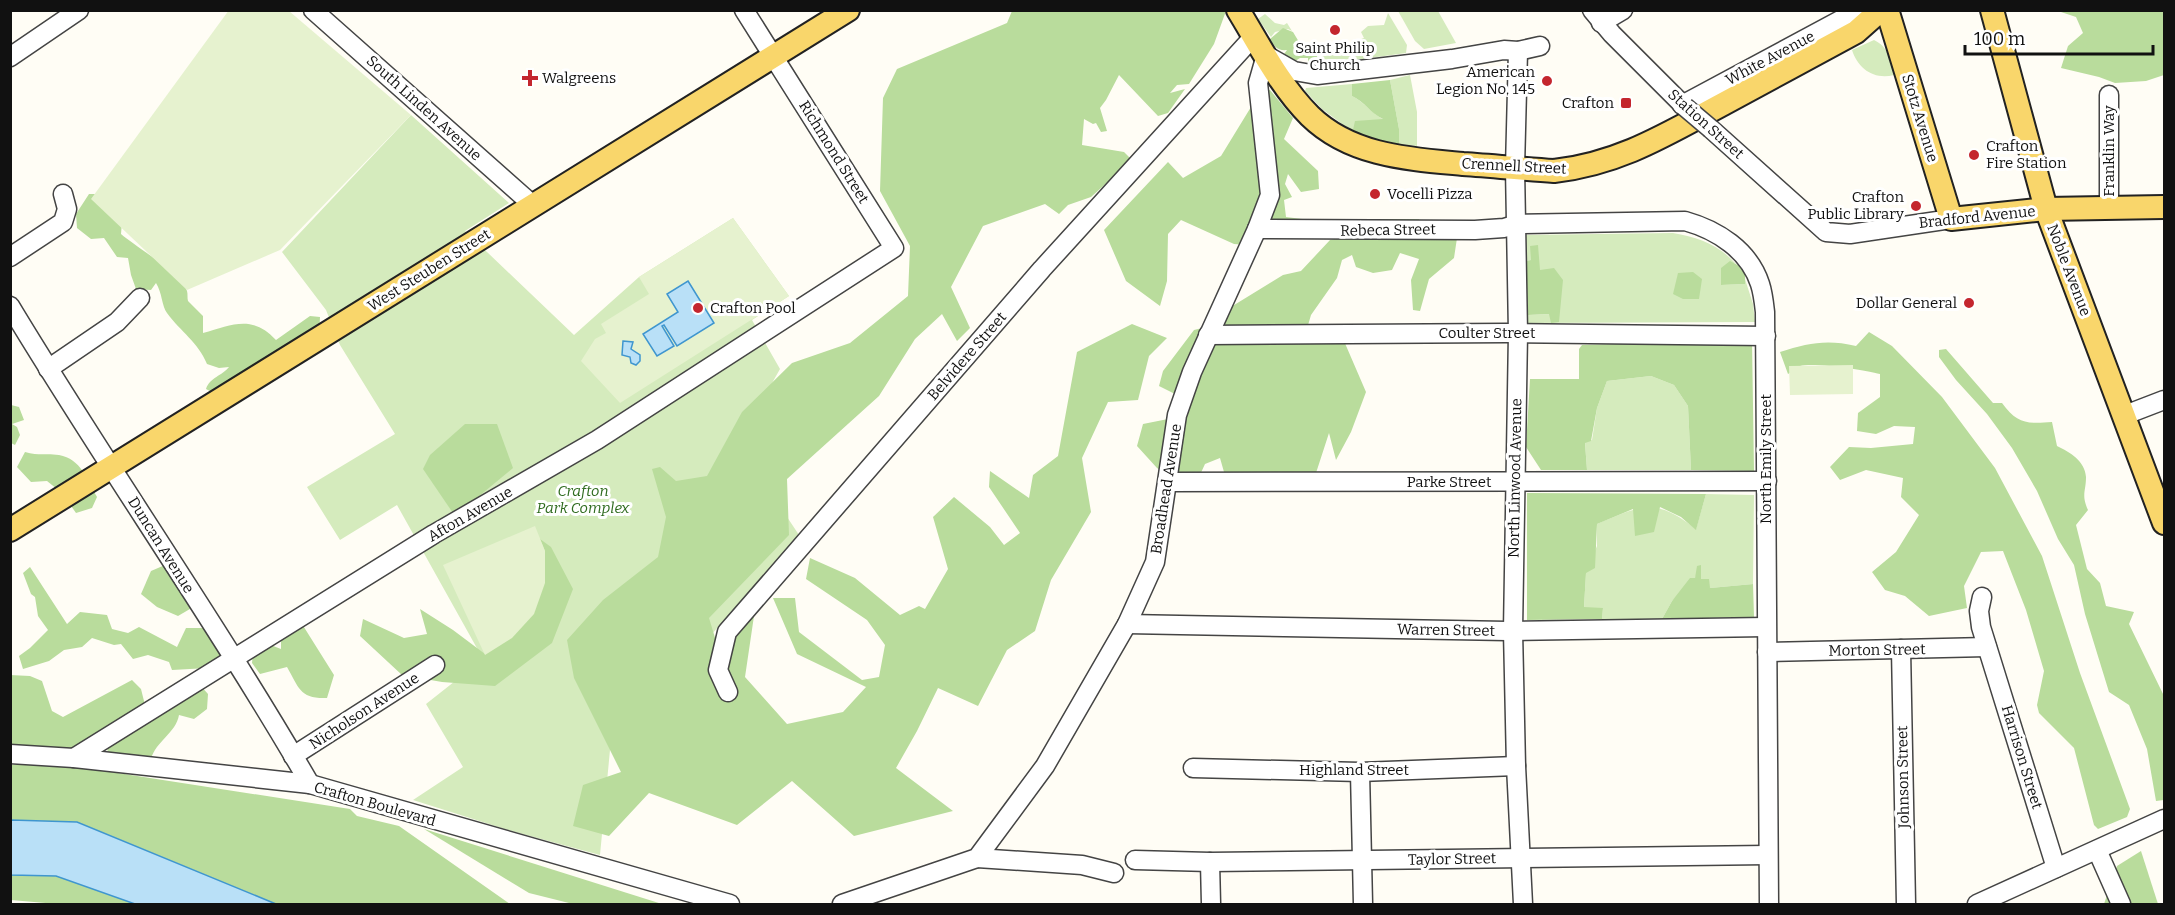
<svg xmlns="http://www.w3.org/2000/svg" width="2175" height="915" font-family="Bitter,serif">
  <rect width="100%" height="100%" fill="#fffdf5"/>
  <g fill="#d5ebbd">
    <path d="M1398,11H1438L1456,43L1424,49L1415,41Z"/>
    <path d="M1388,13L1407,45L1406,53L1326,64L1324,58H1317L1318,55L1364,38L1361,32L1368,26L1384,25Z"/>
    <path d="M1265,14L1275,23L1284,25L1287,23L1292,31L1288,29L1275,32L1271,37L1258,19Z"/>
    <path d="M1874,40C1889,47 1890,60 1894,75C1874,80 1858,69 1852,50Z"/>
    <path d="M1410,75L1417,112V146L1399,144V129L1390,80Z"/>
    <path d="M1352,84V96C1365,102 1371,114 1385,120L1353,132L1322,109L1305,91L1306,88Z"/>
    <path d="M411,115L509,203L465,231L574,335L639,277L733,218L789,296L752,320L780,369L738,443L799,535L610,750L600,855L508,830L413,800L463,767L426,704L483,659L397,505L340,540L307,487L395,434L340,345L326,310L282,252Z"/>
    <path d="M1673,233C1698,237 1719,245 1736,264L1730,262L1721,285L1745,284V279L1753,304L1755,322L1526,323L1528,315L1550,314L1559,322L1540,271L1531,260L1525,261L1526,235Z"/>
    <path d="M1651,376L1674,385L1688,406L1691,470H1587L1585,442L1592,440L1597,408L1607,381Z"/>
    <path d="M1706,494L1754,495L1753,584L1710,588L1701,579V566L1695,578L1672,601L1662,619H1602L1603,608H1584L1586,572L1597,546V524C1642,505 1655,497 1696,529Z"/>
  </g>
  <g fill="#b9dc9c">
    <path d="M1012,11H1226L1214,44L1189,84L1177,85L1170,93L1185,89L1168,113L1158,116L1119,75L1106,100L1100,108L1107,131L1101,132L1096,123L1093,124L1084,119L1082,145L1124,152L1132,160L1091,197L1068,205L1059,214L1045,204L983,226L951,287L970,328L957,341L942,314L915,339L879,396L787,479L789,535L709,618L716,641L754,616L745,677L787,724L843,712L866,687L797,654L773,598H795L799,632L862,680L879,677L885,645L867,620L806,579L810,558L855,578L900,615L919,606L925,609L948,569L933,517L954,497L990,527L1004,545L1020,533L989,487L990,471L1029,498L1033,475L1058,456L1077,352L1132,324L1167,338L1149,356L1138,400L1108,402L1082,458L1091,512L1051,580L1035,631L1007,650L978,706L938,688L917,731L896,768L953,811L854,836L792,781L737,825L649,793L609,836L573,826L583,785L621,772L574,678L567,640L603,600L658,557L666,517L652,469L660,467L676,481L707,476L742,412L792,363L850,343L908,296L910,246L880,191L883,98L897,69L1007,23Z"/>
    <path d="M2058,11H2164V75L2146,81L2115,83L2099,77L2061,68L2068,46L2083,33L2076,17Z"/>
    <path d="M1283,28L1293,32L1299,42L1293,44L1297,49C1305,47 1311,50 1318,46L1321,50L1317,51V58H1324L1326,64L1322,65L1321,70L1308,64V58H1300L1292,63L1282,57L1287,50C1277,51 1274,46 1270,39Z"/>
    <path d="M1390,80L1399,129V144L1369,148L1355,141L1353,130L1355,121L1383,119C1370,113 1365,102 1352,96V84Z"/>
    <path d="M1262,89L1270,90L1293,118L1284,139L1318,171L1319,189L1301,192L1288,174L1285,184L1292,197L1284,200L1286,217L1310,220L1309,225L1266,233L1260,246L1234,244L1181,220L1168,234L1167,281L1160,306L1126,281L1104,230L1168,162L1183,178L1221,156Z"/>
    <path d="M89,194H101L122,222L121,234C136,247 182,274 187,291C188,294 187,298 188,301L203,316V333C232,325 252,314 276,340L310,316L320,317L319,335L219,396L206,389C210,377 222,376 229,367L219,368L207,364C198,342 181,332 167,313C162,307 162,292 156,283L151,290L136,289L131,275L128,258L117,257L104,238L91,239L77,228L76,214Z"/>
    <path d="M1371,219H1419L1424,234L1457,238L1454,258L1429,279L1420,311L1413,310L1411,280L1419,259L1400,253L1392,270L1373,273L1356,267L1352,255L1342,260L1337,278L1311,315L1306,332L1344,341L1366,392L1351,432L1336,460L1329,433L1316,473L1289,475L1224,472L1220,458L1205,464L1199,477L1181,485L1157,468L1137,446L1143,424L1173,418L1179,396L1159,386L1163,371L1194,330L1218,324L1226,310L1283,275L1301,271L1330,240L1347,236Z"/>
    <path d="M1538,245L1540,270L1554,268L1563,280L1559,322L1551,323L1549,314L1528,315L1525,261L1531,260L1530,246Z"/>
    <path d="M1730,261L1745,269V284L1721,285V268Z"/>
    <path d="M1693,272L1702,279L1699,299H1683L1673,294L1678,273Z"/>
    <path d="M1869,332L1892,346L1942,397L1995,468L2042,556L2080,673L2130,809L2127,817L2098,829L2094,825L2074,748L2039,713L2037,705L2044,671L2026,610L2003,551L1981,552L1964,586L1967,608L1929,616L1905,596L1885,590L1872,572L1896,552L1919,515L1901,497L1903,478L1866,470L1840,480L1830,467L1849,447L1871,448L1913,444L1915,427L1894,426L1876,434L1857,431L1858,413L1880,397V374C1865,370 1814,362 1800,366C1796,368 1792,372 1788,374L1780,352C1808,343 1827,339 1856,346Z"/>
    <path d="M1752,340L1754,471L1691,470L1688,406L1674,385L1651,376L1607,381L1597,408L1591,441L1585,443L1587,470H1541L1526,447L1530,379H1579V349L1582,345Z"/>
    <path d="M1946,349L1993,403H2002C2017,424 2028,424 2052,422L2057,446C2070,452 2085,461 2086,477C2086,492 2081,494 2088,510L2076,525L2087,569L2100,583L2106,606L2134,612L2129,624L2164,696V800L2156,801L2147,749L2129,705L2109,692L2085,614L2074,565L2058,539L2037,491L2012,448L1987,414L1956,380L1939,357V350Z"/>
    <path d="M11,405L19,407L24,420L12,424L17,427L20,435L15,445L11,443Z"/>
    <path d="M465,424H497L513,468L455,516L423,469L430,455Z"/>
    <path d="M25,452C39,456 47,453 59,455C81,459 87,479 97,497L92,508L76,513L62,493L47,481L31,482L17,467Z"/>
    <path d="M1527,493L1706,494L1696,530L1681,517L1660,507L1654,532L1635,536L1633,509L1597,524L1595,568L1586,573L1584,607L1603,608L1602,619L1527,620Z"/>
    <path d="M540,539L551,547L573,589L552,643L495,686L442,682L402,675L360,636L363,619L404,638L427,634L420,609L453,630L485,654L545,551Z"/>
    <path d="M165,565L195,606L178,616L157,607L141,594L151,571Z"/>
    <path d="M1701,565V579H1709L1710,588L1753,584L1754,617L1662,619L1672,601L1690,578H1695L1697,566Z"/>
    <path d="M30,567L67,624L80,612L107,615L112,629L128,633L139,627L177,647L186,628H216L229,648L219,671L208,668L172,670L169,662L148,655L133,659L121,644L114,645L92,638L82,647L64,650L49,661L23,669L19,656L30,648L48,630L38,616L35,597L31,594L23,573Z"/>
    <path d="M302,624L334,675L327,698C300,699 299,688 287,667L260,674L252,663L253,653L268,644L281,649V637Z"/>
    <path d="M10,675L30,676L42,681L52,711L63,717L132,680L141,689L145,705L69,751L11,749Z"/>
    <path d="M199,684L208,694L207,709L194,719L179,715C176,733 156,741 151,759L108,755L107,744Z"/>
    <path d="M60,764L350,809L357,816L399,826L510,904H276L77,822L11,820V765Z"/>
    <path d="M424,829L662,904H573L529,893Z"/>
    <path d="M2141,851L2158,904H2104L2117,866Z"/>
    <path d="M10,870H63L142,904H57L11,900Z"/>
  </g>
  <g fill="#e6f2cf">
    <path d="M229,10L289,11L411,115L280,250L187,290L91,199Z"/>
    <path d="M733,218L789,296L620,403L581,361L595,339L606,333L601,324L649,294L639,277Z"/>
    <path d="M1853,365V394L1790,395L1789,366Z"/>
    <path d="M535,526L545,551V583L534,614L512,638L485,655L443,565Z"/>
  </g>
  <g fill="#b9e0f7" stroke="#3f96cf" stroke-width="1.5">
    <path d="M688,281L714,323L677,346L664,325L662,326L674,346L657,356L643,334L678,312L667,294Z"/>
    <path d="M623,341L633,342L631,349L640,355V361L636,365L631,363L630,357L622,355Z"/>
    <path d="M11,820L77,822L276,904H135L56,876L11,875Z"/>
  </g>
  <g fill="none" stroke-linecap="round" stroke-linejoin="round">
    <defs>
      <g id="minor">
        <path d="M313,10L534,206"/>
        <path d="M1592,10L1612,34L1685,107"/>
        <path d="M1601,23L1623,10"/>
        <path d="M1518,51L1515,168L1518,333L1513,631L1516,766L1523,904"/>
        <path d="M10,57L79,10"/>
        <path d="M2109,95V208"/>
        <path d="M1682,105L1859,10"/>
        <path d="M1711,129L1826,232L1850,234L1951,219"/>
        <path d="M1257,229L1475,230L1504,228L1517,224L1685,221C1717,230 1749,250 1760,284C1763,293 1764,303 1765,312L1769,904"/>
        <path d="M10,257L63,222L67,209L63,194"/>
        <path d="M10,306C107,467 216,622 310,784"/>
        <path d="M1208,335L1506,333L1766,336"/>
        <path d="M48,369L117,322L140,298"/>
        <path d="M2125,415L2164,400"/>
        <path d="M1168,482L1767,481"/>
        <path d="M1982,597L1979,611L1981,627L2056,868"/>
        <path d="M1127,624L1507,631L1766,627"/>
        <path d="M1901,649L1906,904"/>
        <path d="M1767,652L1987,647"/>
        <path d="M728,692L718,670L727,632L1042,269L1254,36"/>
        <path d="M10,754L74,758L310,784L730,904"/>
        <path d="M293,756L435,665"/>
        <path d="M74,758L434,534L597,440L894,248L744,10"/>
        <path d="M1193,768L1360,772L1516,766"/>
        <path d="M1360,772L1363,904"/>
        <path d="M2097,850L2121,904"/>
        <path d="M977,858L1082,865L1114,873"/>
        <path d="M1135,860L1210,862L1768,855"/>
        <path d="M1210,862L1211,904"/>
        <path d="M842,904L977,858L1045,766L1127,624L1155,562L1177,415L1192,372L1257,229L1270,195L1258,83L1266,55L1294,71L1317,75L1452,59L1504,50L1518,51L1540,46"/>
        <path d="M1977,904L2164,819"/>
      </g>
      <g id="major">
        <path d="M1238,10C1260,46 1280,86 1310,116C1351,156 1409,159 1463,164C1493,166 1524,169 1554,171C1619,164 1667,134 1723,104C1767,80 1812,56 1856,32L1874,16"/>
        <path d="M1992,10L2046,209L2164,523"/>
        <path d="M1889,16L1951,219L2046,209L2164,207"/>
        <path d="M10,530L848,10"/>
      </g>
    </defs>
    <use href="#minor" stroke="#444" stroke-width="21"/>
    <use href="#major" stroke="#222" stroke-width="26"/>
    <use href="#minor" stroke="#fff" stroke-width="18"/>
    <use href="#major" stroke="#f9d66b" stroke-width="22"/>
    <defs>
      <path id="minor-bridge" d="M1685,107L1711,129"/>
    </defs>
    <use href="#minor-bridge" stroke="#444" stroke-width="21" stroke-linecap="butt"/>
    <use href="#minor-bridge" stroke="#fff" stroke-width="18"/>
  </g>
  <g fill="#c4262e" stroke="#fff" stroke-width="2">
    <circle cx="1335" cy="30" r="6"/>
    <path d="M527 69h6v6h6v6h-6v6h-6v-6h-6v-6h6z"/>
    <circle cx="1547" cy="81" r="6"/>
    <rect x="1620" y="97" width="12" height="12" rx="3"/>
    <circle cx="1974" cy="155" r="6"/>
    <circle cx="1375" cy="194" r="6"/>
    <circle cx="1916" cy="206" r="6"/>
    <circle cx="1969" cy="303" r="6"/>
    <circle cx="698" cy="308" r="6"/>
  </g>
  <g text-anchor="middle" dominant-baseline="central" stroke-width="6" stroke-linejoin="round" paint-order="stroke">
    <g font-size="15" fill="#111" stroke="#fff" text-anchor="end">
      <text x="1335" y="48" text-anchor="middle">Saint Philip<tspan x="1335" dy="17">Church</tspan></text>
      <text x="1535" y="72">American<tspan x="1535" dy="17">Legion No. 145</tspan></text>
      <text x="542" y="78" text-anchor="start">Walgreens</text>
      <text x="1614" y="103">Crafton</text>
      <text x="1986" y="146" text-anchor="start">Crafton<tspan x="1986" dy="17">Fire Station</tspan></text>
      <text x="1387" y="194" text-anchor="start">Vocelli Pizza</text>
      <text x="1904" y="197">Crafton<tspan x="1904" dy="17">Public Library</tspan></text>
      <text x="1957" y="303">Dollar General</text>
      <text x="710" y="308" text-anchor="start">Crafton Pool</text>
    </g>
    <g font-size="15" fill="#111" stroke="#fff">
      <text transform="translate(1770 58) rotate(-28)">White Avenue</text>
      <text transform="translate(424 108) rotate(42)">South Linden Avenue</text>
      <text transform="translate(1920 118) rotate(73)">Stotz Avenue</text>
      <text transform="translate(1706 124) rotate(42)">Station Street</text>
      <text transform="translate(2109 151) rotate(-90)">Franklin Way</text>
      <text transform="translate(834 152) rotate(58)">Richmond Street</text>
      <text transform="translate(1514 166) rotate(3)">Crennell Street</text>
      <text transform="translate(1977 217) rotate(-6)">Bradford Avenue</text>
      <text transform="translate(1388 230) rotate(-1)">Rebeca Street</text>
      <text transform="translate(429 270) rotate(-32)">West Steuben Street</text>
      <text transform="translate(2069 270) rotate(69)">Noble Avenue</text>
      <text x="1487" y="333">Coulter Street</text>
      <text transform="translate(967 356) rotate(-49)">Belvidere Street</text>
      <text transform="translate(1766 459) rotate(-90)">North Emily Street</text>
      <text transform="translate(1515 478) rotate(-89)">North Linwood Avenue</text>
      <text x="1449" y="482">Parke Street</text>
      <text transform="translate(1166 489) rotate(-81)">Broadhead Avenue</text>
      <text transform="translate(470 514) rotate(-30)">Afton Avenue</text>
      <text transform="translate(161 545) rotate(58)">Duncan Avenue</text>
      <text transform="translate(1446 630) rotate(1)">Warren Street</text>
      <text transform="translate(1877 650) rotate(-1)">Morton Street</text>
      <text transform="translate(364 711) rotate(-33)">Nicholson Avenue</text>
      <text transform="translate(2022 757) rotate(73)">Harrison Street</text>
      <text x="1354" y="770">Highland Street</text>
      <text transform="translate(1903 777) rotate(-91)">Johnson Street</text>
      <text transform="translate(375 804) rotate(16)">Crafton Boulevard</text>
      <text transform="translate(1452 859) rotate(-1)">Taylor Street</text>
    </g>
    <g font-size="15" font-style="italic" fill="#2f6b1f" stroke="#fff">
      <text x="583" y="491">Crafton<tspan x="583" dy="17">Park Complex</tspan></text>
    </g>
  </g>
  <rect width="2175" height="915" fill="none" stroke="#111111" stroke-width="24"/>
  <path d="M1965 45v9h188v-9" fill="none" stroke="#111111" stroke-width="3"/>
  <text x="1974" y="45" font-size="18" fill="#111111" stroke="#ffffff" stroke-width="4.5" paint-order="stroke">100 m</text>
</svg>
